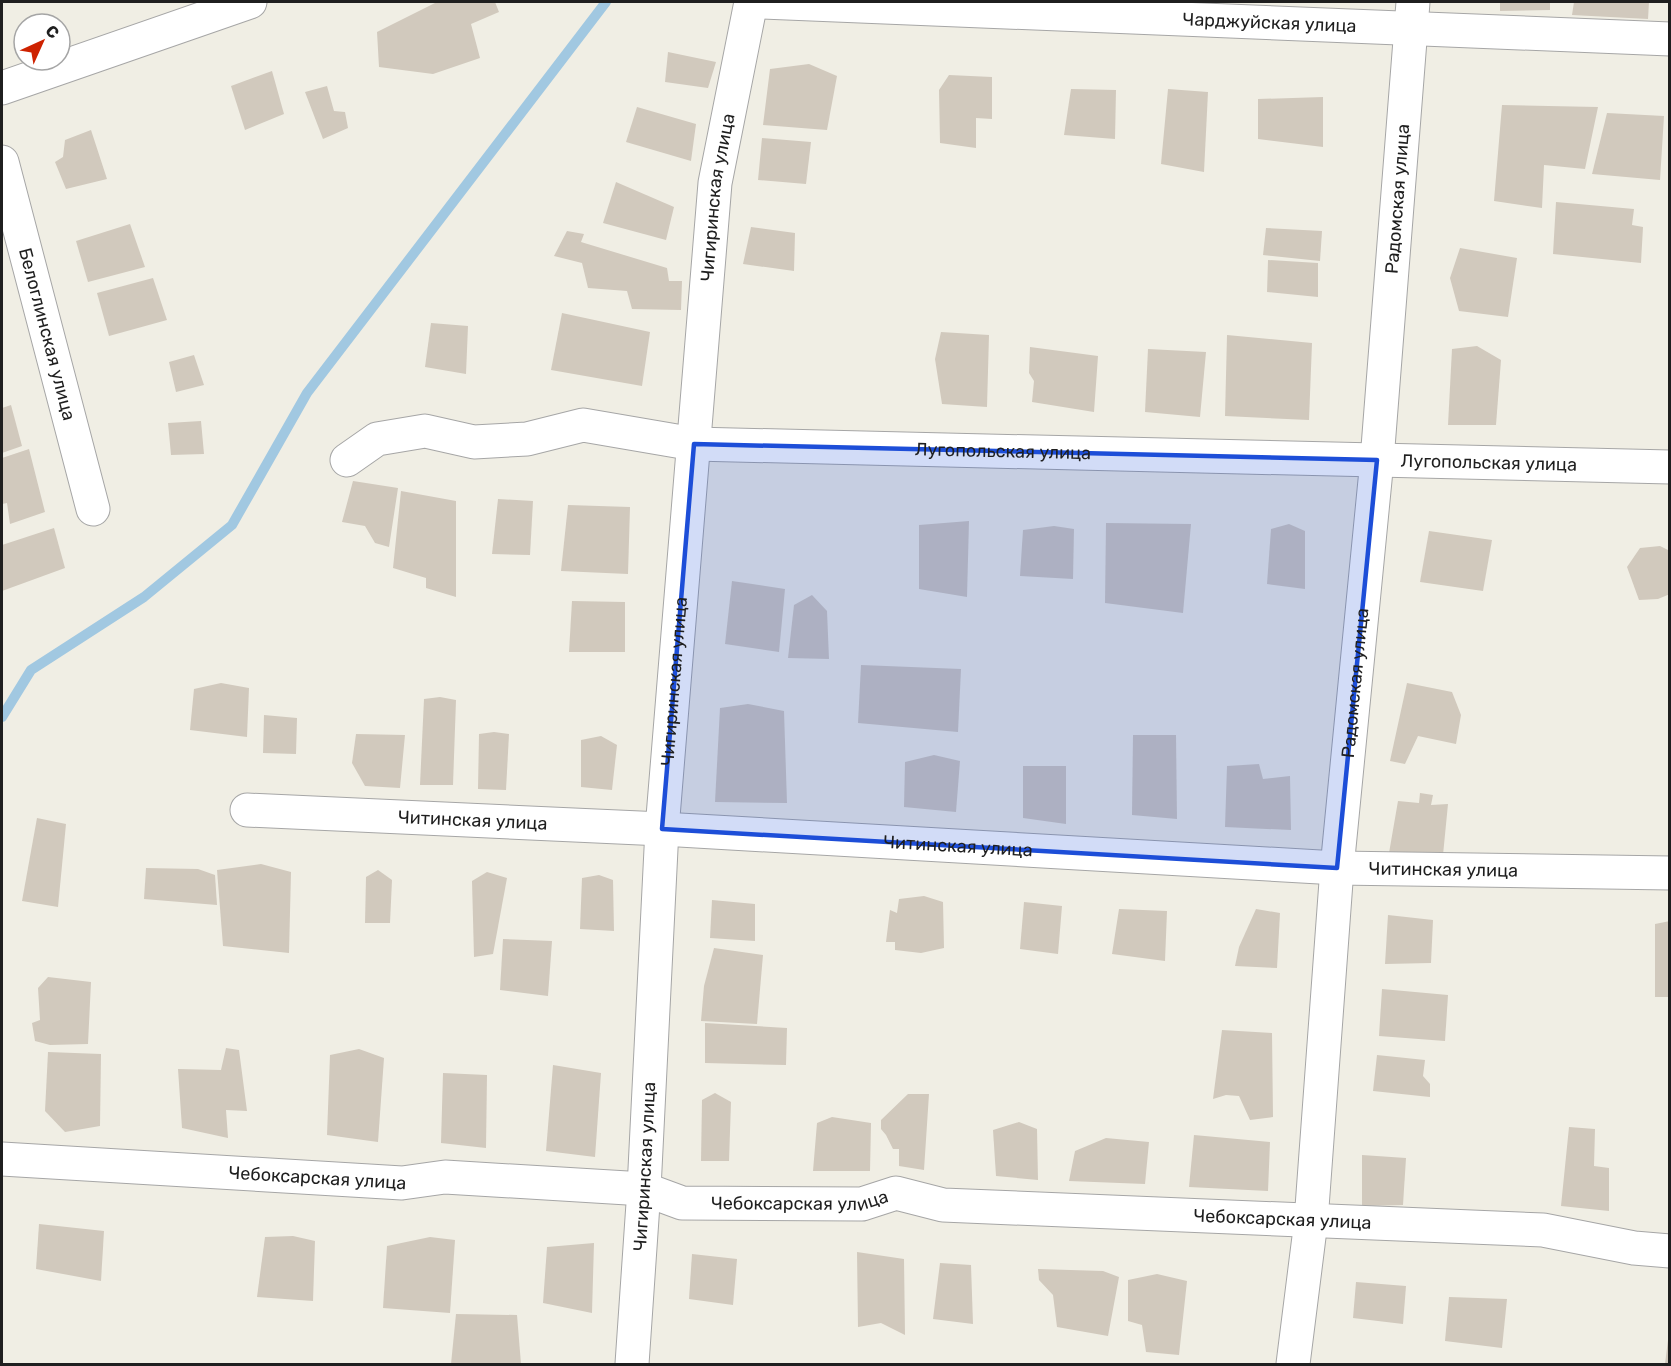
<svg xmlns="http://www.w3.org/2000/svg" width="1671" height="1366" font-family="Rubik,sans-serif">
  <rect width="100%" height="100%" fill="#f0eee4"/>
  <g fill="none" stroke-linecap="round" stroke-linejoin="round">
    <path stroke="#a1c8e1" stroke-width="10" d="M2,717L31,670L144,597L232,525L307,393L606,2"/>
  </g>
  <g fill="#d1c9bd">
    <path d="M437,2H495L499,12L471,24L480,58L433,74L379,67L377,32Z"/>
    <path d="M1500,2H1550V10L1500,11Z"/>
    <path d="M1574,2H1649L1648,19L1572,15Z"/>
    <path d="M668,52L716,62L708,88L665,82Z"/>
    <path d="M809,64L837,76L827,130L763,125L770,69Z"/>
    <path d="M272,71L284,114L245,130L231,86Z"/>
    <path d="M949,75L992,77V119L976,118V148L940,143L939,90Z"/>
    <path d="M327,86L334,111L345,112L348,128L323,139L305,92Z"/>
    <path d="M1071,89L1116,90L1115,139L1064,135Z"/>
    <path d="M1168,89L1208,92L1204,172L1161,164Z"/>
    <path d="M1323,97V147L1258,139V99Z"/>
    <path d="M1502,105L1598,107L1585,169L1544,165L1542,208L1494,201Z"/>
    <path d="M637,107L696,124L691,161L626,142Z"/>
    <path d="M1607,113L1664,116L1660,180L1592,174Z"/>
    <path d="M91,130L107,179L66,189L55,162L63,157L65,140Z"/>
    <path d="M762,138L811,142L806,184L758,180Z"/>
    <path d="M616,182L674,207L666,240L603,223Z"/>
    <path d="M1556,202L1634,209L1632,225L1643,227L1641,263L1553,254Z"/>
    <path d="M130,224L145,267L88,282L76,241Z"/>
    <path d="M751,227L795,233L794,271L743,264Z"/>
    <path d="M1266,228L1322,231L1320,261L1263,255Z"/>
    <path d="M567,231L584,234L581,242L667,268L669,281H682L681,310L632,309L627,291L588,288L582,263L554,256Z"/>
    <path d="M1460,248L1517,258L1508,317L1459,311L1450,278Z"/>
    <path d="M1268,260L1318,263V297L1267,292Z"/>
    <path d="M153,278L167,320L109,336L97,293Z"/>
    <path d="M562,313L650,332L642,386L551,370Z"/>
    <path d="M431,323L468,326L466,374L425,367Z"/>
    <path d="M941,332L989,335L987,407L942,404L935,359Z"/>
    <path d="M1227,335L1312,343L1309,420L1225,416Z"/>
    <path d="M1477,346L1501,360L1496,425H1448L1452,349Z"/>
    <path d="M1030,347L1098,356L1094,412L1032,402L1034,381L1029,373Z"/>
    <path d="M1148,349L1206,352L1200,417L1145,412Z"/>
    <path d="M194,355L204,385L176,392L169,362Z"/>
    <path d="M11,405L22,446L2,453V408Z"/>
    <path d="M201,421L204,454L171,455L168,423Z"/>
    <path d="M29,449L45,512L10,524L7,503L2,504V458Z"/>
    <path d="M353,481L398,488L389,547L375,543L365,526L342,522Z"/>
    <path d="M401,491L456,501V597L426,588V578L393,568Z"/>
    <path d="M498,499L533,501L530,555L492,554Z"/>
    <path d="M568,505L630,507L628,574L561,571Z"/>
    <path d="M969,521L967,597L919,589V525Z"/>
    <path d="M1106,523L1191,524L1183,613L1105,603Z"/>
    <path d="M1289,524L1305,531V589L1267,584L1271,529Z"/>
    <path d="M1054,526L1074,529L1073,579L1020,576L1023,530Z"/>
    <path d="M54,528L65,568L2,591V545Z"/>
    <path d="M1429,531L1492,540L1483,591L1420,582Z"/>
    <path d="M1660,546L1670,551V594L1658,599L1639,600L1627,567L1640,548Z"/>
    <path d="M732,581L785,589L779,652L725,644Z"/>
    <path d="M812,595L827,611L829,659L788,658L794,605Z"/>
    <path d="M572,601L625,602V652H569Z"/>
    <path d="M861,665L961,669L958,732L858,723Z"/>
    <path d="M221,683L249,688L247,737L190,730L194,689Z"/>
    <path d="M1407,683L1452,692L1461,715L1456,744L1418,736L1405,764L1390,761Z"/>
    <path d="M440,697L456,700L453,785H420L424,699Z"/>
    <path d="M748,704L784,711L787,803L715,802L720,708Z"/>
    <path d="M264,715L297,718L296,754L263,753Z"/>
    <path d="M494,732L509,734L506,790L478,789L479,734Z"/>
    <path d="M356,734L405,735L400,788L365,786L352,763Z"/>
    <path d="M1133,735H1176L1177,819L1132,815Z"/>
    <path d="M601,736L617,745L612,790L581,787V740Z"/>
    <path d="M934,755L960,761L956,812L904,807L905,762Z"/>
    <path d="M1259,764L1263,779L1290,776L1291,830L1225,827L1227,766Z"/>
    <path d="M1023,766H1066V824L1023,818Z"/>
    <path d="M1420,793L1433,795L1431,805L1448,804L1443,855L1389,853L1398,801L1419,803Z"/>
    <path d="M37,818L66,824L58,907L22,901Z"/>
    <path d="M261,864L291,872L289,953L223,946L217,870Z"/>
    <path d="M146,868L198,869L215,875L217,905L144,899Z"/>
    <path d="M378,870L392,880L390,923H365L366,877Z"/>
    <path d="M487,872L507,878L493,954L474,957L472,881Z"/>
    <path d="M599,875L613,880L614,931L580,929L582,878Z"/>
    <path d="M924,896L943,902L944,948L921,953L895,950V942H886L890,910L897,913L899,899Z"/>
    <path d="M712,900L755,904V941L710,938Z"/>
    <path d="M1024,902L1062,906L1058,954L1020,949Z"/>
    <path d="M1119,909L1167,911L1165,961L1112,954Z"/>
    <path d="M1256,909L1280,913L1277,968L1235,966L1239,947Z"/>
    <path d="M1388,915L1433,920L1431,963L1385,964Z"/>
    <path d="M1670,921V997H1655V924Z"/>
    <path d="M503,939L552,941L548,996L500,990Z"/>
    <path d="M714,948L763,955L757,1024L701,1021L704,986Z"/>
    <path d="M48,977L91,982L88,1044L50,1045L35,1041L32,1023L40,1020L38,988Z"/>
    <path d="M1382,989L1448,995L1445,1041L1379,1036Z"/>
    <path d="M705,1023L787,1028L786,1065L705,1063Z"/>
    <path d="M1222,1030L1272,1033L1273,1117L1250,1120L1239,1096L1226,1095L1213,1099Z"/>
    <path d="M226,1048L239,1050L247,1111L226,1110L228,1138L182,1128L178,1069L221,1070Z"/>
    <path d="M359,1049L384,1058L378,1142L327,1135L330,1055Z"/>
    <path d="M48,1052L101,1054L100,1126L65,1132L45,1111Z"/>
    <path d="M1377,1055L1425,1060L1423,1076L1430,1084V1097L1373,1091Z"/>
    <path d="M553,1065L601,1073L595,1157L546,1151Z"/>
    <path d="M443,1073L487,1075L486,1148L441,1143Z"/>
    <path d="M715,1093L731,1102L729,1161H701L702,1100Z"/>
    <path d="M908,1094H929L924,1170L899,1166V1149H893L886,1135L881,1129V1120Z"/>
    <path d="M832,1117L871,1123L870,1171H813L817,1123Z"/>
    <path d="M1019,1122L1037,1129L1038,1180L996,1176L993,1130Z"/>
    <path d="M1569,1127L1595,1129L1594,1166L1609,1168V1211L1561,1206Z"/>
    <path d="M1194,1135L1270,1142L1268,1191L1189,1187Z"/>
    <path d="M1106,1138L1149,1142L1145,1184L1069,1181L1075,1151Z"/>
    <path d="M1362,1155L1406,1158L1403,1205L1362,1206Z"/>
    <path d="M39,1224L104,1231L101,1281L36,1269Z"/>
    <path d="M293,1236L315,1241L313,1301L257,1297L265,1237Z"/>
    <path d="M430,1237L455,1240L450,1313L383,1308L387,1246Z"/>
    <path d="M594,1243L592,1313L543,1303L547,1247Z"/>
    <path d="M857,1252L904,1259L905,1335L881,1323L858,1327Z"/>
    <path d="M692,1254L737,1259L733,1305L689,1299Z"/>
    <path d="M940,1263L971,1265L973,1324L933,1319Z"/>
    <path d="M1038,1269L1103,1271L1119,1277L1108,1336L1057,1327L1053,1295L1039,1280Z"/>
    <path d="M1157,1274L1187,1281L1179,1355L1146,1352L1142,1325L1128,1321V1280Z"/>
    <path d="M1356,1282L1406,1286L1403,1324L1353,1318Z"/>
    <path d="M1449,1297L1507,1299L1502,1348L1445,1341Z"/>
    <path d="M456,1314L517,1315L521,1364H451Z"/>
    <path d="M1668,1340L1670,1364H1665Z"/>
  </g>
  <g fill="none" stroke-linecap="round" stroke-linejoin="round">
    <defs>
      <g id="minor">
        <path id="s1" d="M762,2L1670,39"/>
        <path d="M2,88L250,2"/>
        <path id="s2" d="M2,162L93,509"/>
        <path id="s3" d="M347,460L377,439L425,431L474,442L527,439L583,425L694,444L1670,467"/>
        <path id="s4" d="M247,810L662,829L1337,868L1670,873"/>
        <path id="s5" d="M2,1159L402,1183L445,1177L644,1189L682,1203L862,1204L896,1193L943,1205L1543,1230L1634,1248L1670,1251"/>
        <path id="s6" d="M632,1364L644,1189L662,829L715,183L751,2"/>
        <path id="s7" d="M1293,1364L1311,1221L1337,868L1377,460L1413,2"/>
      </g>
    </defs>
    <use href="#minor" stroke="#a6a6a6" stroke-width="35"/>
    <use href="#minor" stroke="#fff" stroke-width="33"/>
  </g>
  <path fill="#1d4ed8" fill-opacity="0.2" stroke="#1d4ed8" stroke-width="4.5" stroke-linejoin="round" d="M694,444L1377,460L1337,868L662,829Z"/>
  <g text-anchor="middle" dominant-baseline="central" stroke-width="5" stroke-linejoin="round" paint-order="stroke">
    <g font-size="18" fill="#1f1f1f" stroke="#fff">
      <text stroke="none"><textPath href="#s1" startOffset="508">Чарджуйская улица</textPath></text>
      <text stroke="none"><textPath href="#s6" startOffset="1170">Чигиринская улица</textPath></text>
      <text stroke="none"><textPath href="#s7" startOffset="1170">Радомская улица</textPath></text>
      <text stroke="none"><textPath href="#s2" startOffset="178">Белоглинская улица</textPath></text>
      <text stroke="none"><textPath href="#s3" startOffset="668">Лугопольская улица</textPath></text>
      <text stroke="none"><textPath href="#s3" startOffset="1154">Лугопольская улица</textPath></text>
      <text stroke="none"><textPath href="#s6" startOffset="684">Чигиринская улица</textPath></text>
      <text stroke="none"><textPath href="#s7" startOffset="684">Радомская улица</textPath></text>
      <text stroke="none"><textPath href="#s4" startOffset="226">Читинская улица</textPath></text>
      <text stroke="none"><textPath href="#s4" startOffset="712">Читинская улица</textPath></text>
      <text stroke="none"><textPath href="#s4" startOffset="1198">Читинская улица</textPath></text>
      <text stroke="none"><textPath href="#s6" startOffset="198">Чигиринская улица</textPath></text>
      <text stroke="none"><textPath href="#s5" startOffset="316">Чебоксарская улица</textPath></text>
      <text stroke="none"><textPath href="#s5" startOffset="802">Чебоксарская улица</textPath></text>
      <text stroke="none"><textPath href="#s5" startOffset="1288">Чебоксарская улица</textPath></text>
    </g>
  </g>
  <rect width="1671" height="1366" fill="none" stroke="#1f1f1f" stroke-width="6"/>
  <g transform="translate(42 42) rotate(45)"><circle r="28" fill="#ffffff" stroke="#a5a5a5" stroke-width="1.5"/>
  <path d="M0-4.5L10 22L0 15L-10 22Z" fill="#ce2200"/>
  <text y="-9" font-size="16" font-weight="bold" text-anchor="middle" fill="#1f1f1f">С</text>
  </g>
</svg>
